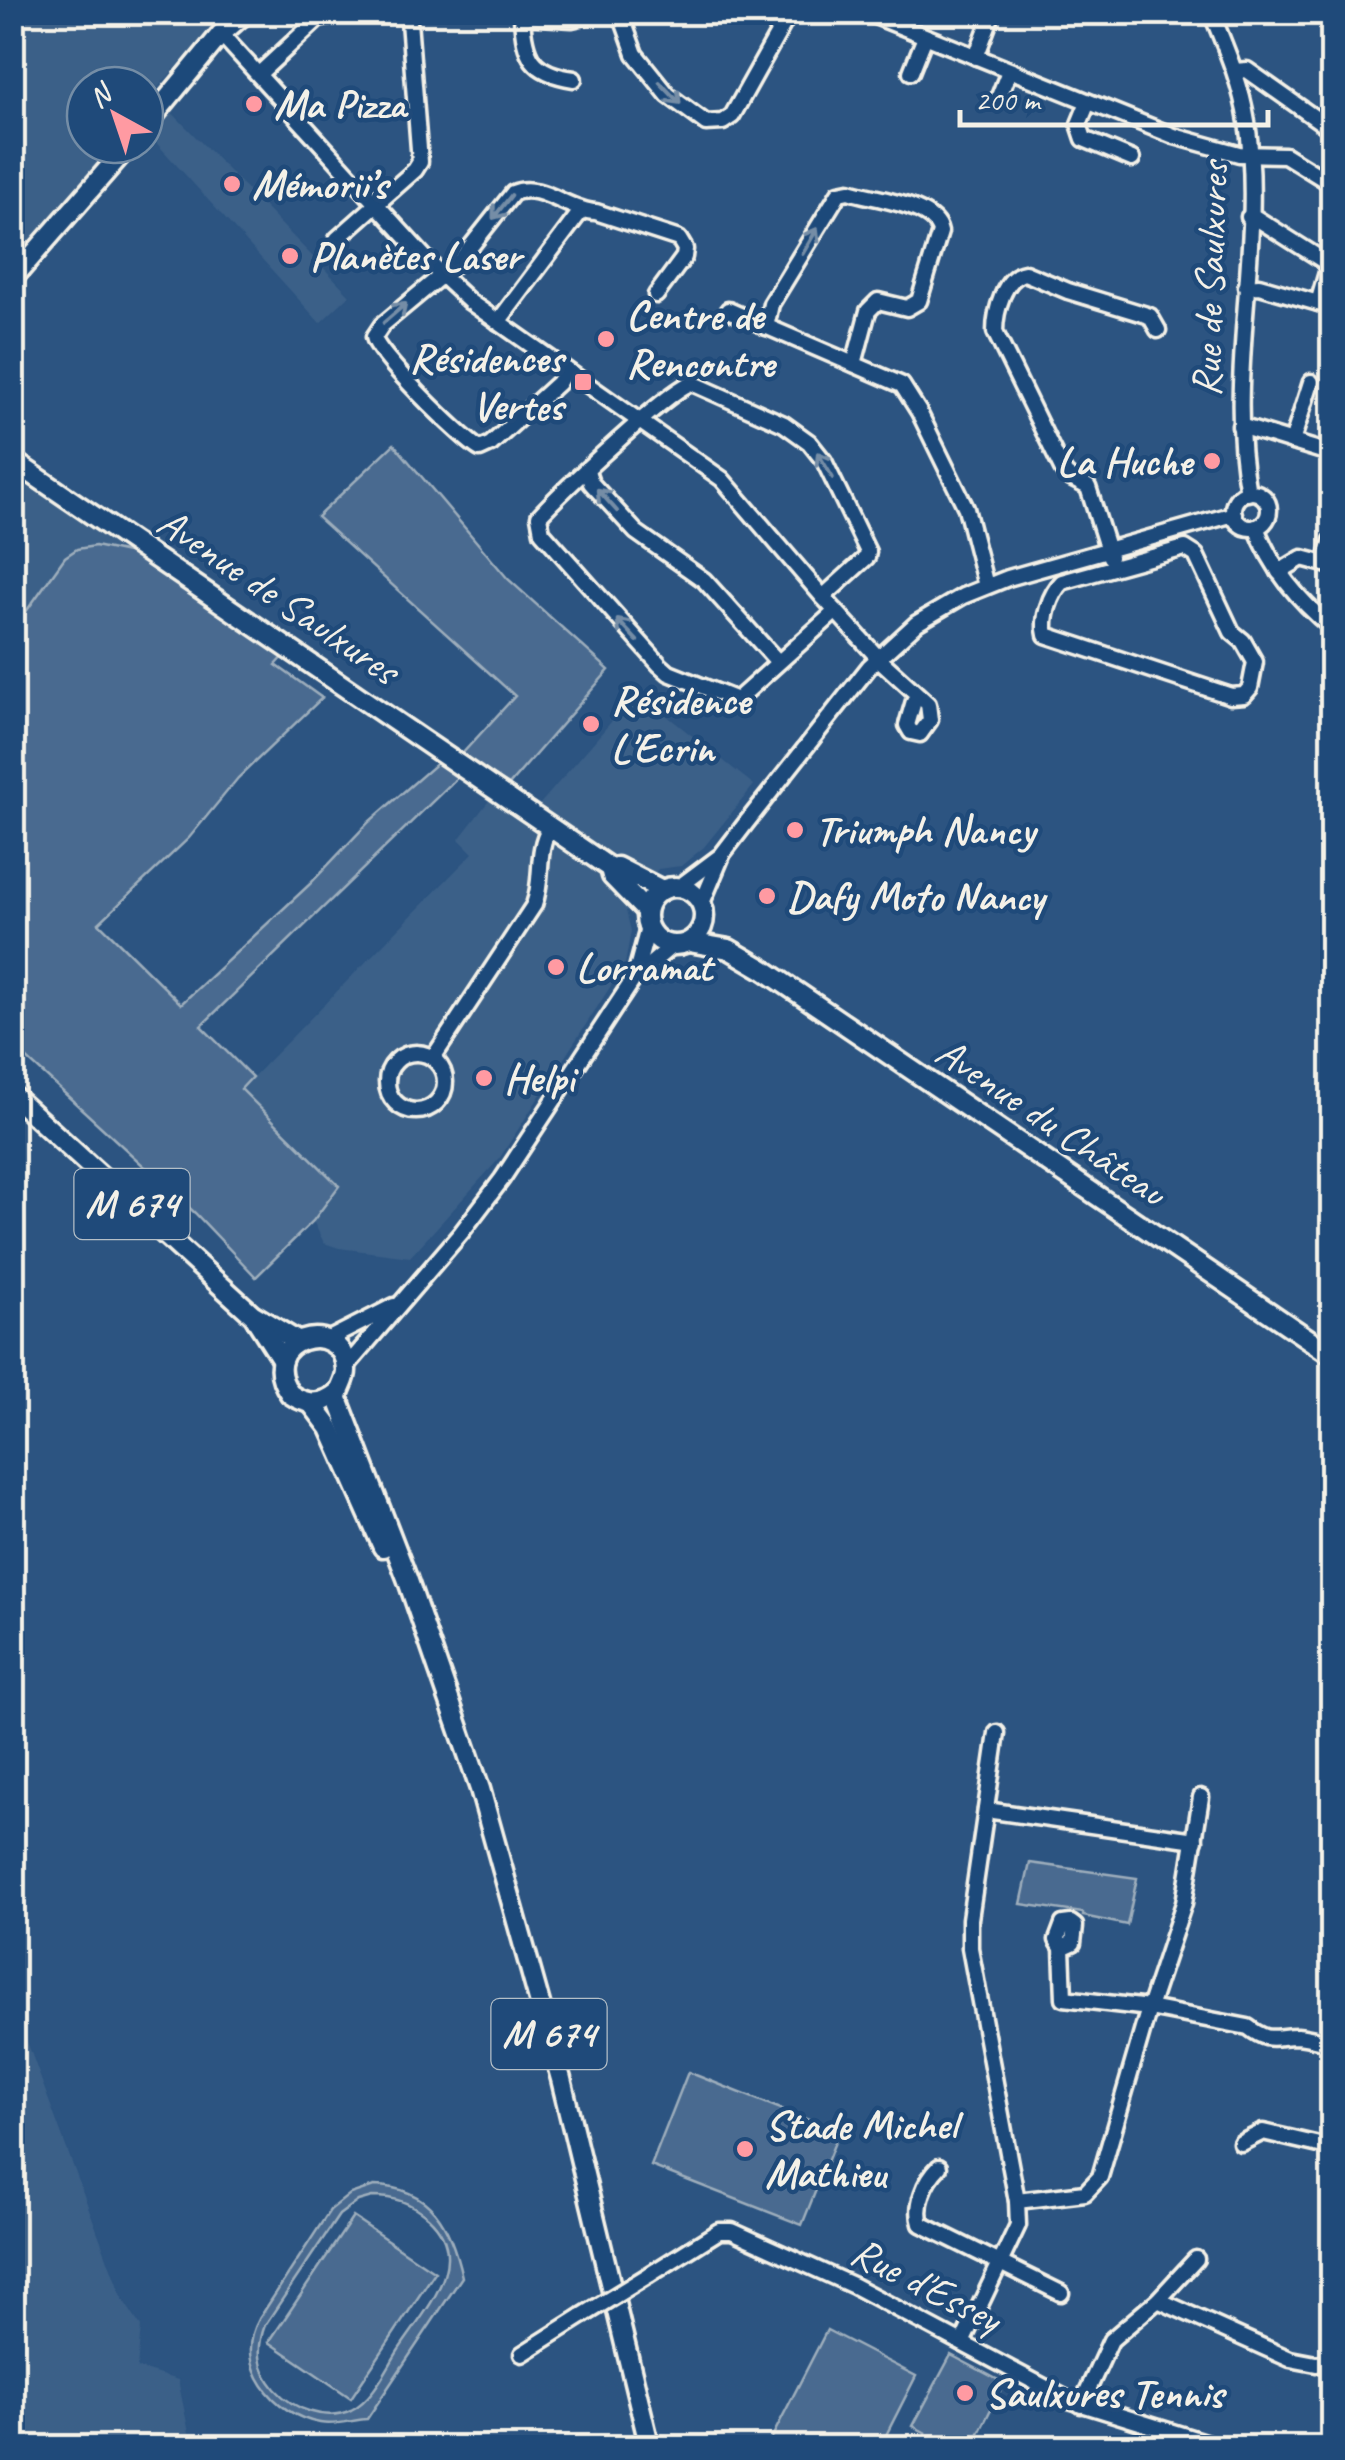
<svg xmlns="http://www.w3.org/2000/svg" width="1345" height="2460" font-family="Caveat,sans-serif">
  <rect width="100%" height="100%" fill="#2c5481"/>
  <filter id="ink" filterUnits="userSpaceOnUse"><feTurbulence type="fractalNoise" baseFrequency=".01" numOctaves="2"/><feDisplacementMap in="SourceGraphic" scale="20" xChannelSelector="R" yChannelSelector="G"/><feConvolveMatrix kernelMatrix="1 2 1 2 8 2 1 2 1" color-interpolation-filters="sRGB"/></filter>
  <g filter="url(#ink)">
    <g fill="#3b6088">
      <path d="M13,13H225L153,93L350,295L320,323L151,137L145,142V85H85V145H143L13,294Z"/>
      <path d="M13,451L127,530L112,550L85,547L65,557L13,630Z"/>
      <path d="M637,692L754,785L704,847L681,866L658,869L626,911L631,931L625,964L499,1159L410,1257L339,1248L324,1243L313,1221L325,1200L241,1089L473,853L459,839L491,798L496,801L499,798L527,819Z"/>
      <path d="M12,2001L122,2298L141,2327L137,2368L178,2380L192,2447H13Z"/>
    </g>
    <g fill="#496b90" stroke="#9eaebc" stroke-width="2.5" fill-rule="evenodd">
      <path d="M394,444L508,579L609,670L509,785L461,755L515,696L317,517Z"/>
      <path d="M95,546L142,556L286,654L276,665L322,698L238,778L189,838L99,923L181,1004L310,884L369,822L439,761L460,775L201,1026L252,1077L241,1089L339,1186L313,1221L256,1277L195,1213L13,1046V630L65,557L77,549Z"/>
      <path d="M1030,1863L1137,1878L1127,1925L1083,1916V1913L1021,1904Z"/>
      <path d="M688,2072L839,2132L802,2225L651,2166Z"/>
      <path d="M374,2186C432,2187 451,2227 462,2277L367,2419C351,2420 337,2426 320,2423C274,2415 233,2365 259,2319L330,2210L350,2194ZM372,2197C395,2197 410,2202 428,2217C475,2260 424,2311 398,2351C386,2370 373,2399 351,2410C325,2422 293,2409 275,2389C258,2369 256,2349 265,2325L339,2215L358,2201Z"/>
      <path d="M353,2217L435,2272L351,2398L269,2342Z"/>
      <path d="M827,2330L916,2376L880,2447H767Z"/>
      <path d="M951,2355L1004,2383L972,2447H918L926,2433L913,2426Z"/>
    </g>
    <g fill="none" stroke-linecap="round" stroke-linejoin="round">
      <defs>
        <g id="minor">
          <path d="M522,12V16L572,19L603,12"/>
          <path d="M620,12L635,54L668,95L706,123L723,122L732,116L790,12"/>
          <path d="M865,12L1174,136L1239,154L1285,155L1332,184"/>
          <path d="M1211,12C1226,49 1241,83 1247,122C1265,241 1225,373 1248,493"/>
          <path d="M522,16C524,57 532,73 574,79"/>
          <path d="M221,34L440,274L470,302L722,479L823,597L882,662L928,704L930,720L920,734L911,732L907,725L914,701L919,697"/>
          <path d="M976,57L993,12"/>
          <path d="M1235,71L1247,70L1332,130"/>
          <path d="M911,72L925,37"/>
          <path d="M259,74L318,19L357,12"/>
          <path d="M998,99L1009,71"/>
          <path d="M1088,102L1079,124L1084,139L1132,159"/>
          <path d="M1249,217L1256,218L1324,261L1328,269L1318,303"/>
          <path d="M333,252L337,239L415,170L420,162L409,21L404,12"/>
          <path d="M1246,287L1259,286L1332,307"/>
          <path d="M728,310L902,385L919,412L966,508L986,586"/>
          <path d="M498,322L581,211"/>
          <path d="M766,327L771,304L839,193L849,191C873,199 935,204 940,232L919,301L907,308L878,301L868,311L854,364"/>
          <path d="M566,370L558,383L491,444L480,449C462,439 376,354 374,337L382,325L460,260L513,193C540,181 568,211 596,212L679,239L685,249L684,257L656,295"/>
          <path d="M1240,426L1332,454"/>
          <path d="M1292,442L1311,382"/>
          <path d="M587,471L591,483L636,532L704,580L778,662"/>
          <circle cx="1251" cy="510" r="18"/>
          <path d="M1256,527C1272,569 1298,600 1332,628"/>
          <path d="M1185,548L1196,555L1232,632L1243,641L1255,662L1250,688L1244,695L1231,696L1046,635C1042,619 1050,594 1062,582Z"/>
          <path d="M1110,557L1088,487L1067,476L1062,469L995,332C995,312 1004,276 1025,273L1068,291L1150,316L1158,330"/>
          <path d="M1325,563L1332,540"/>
          <path d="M1279,572L1302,558L1332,566"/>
          <path d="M823,597L867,557L868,552L824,461L809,442L784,424L692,383C672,387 559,494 539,516L542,532L660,665L669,673L737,700L836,611"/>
          <path d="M679,887L719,857"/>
          <path d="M702,903L723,853L746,823L869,667L917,623L963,596L1008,578L1234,514"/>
          <path d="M635,976L648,928"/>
          <circle cx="416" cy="1082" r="29"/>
          <path d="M433,1058L534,905C544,878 535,852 550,827"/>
          <path d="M327,1340L394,1306"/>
          <path d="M346,1367L461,1233L502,1179L635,977L673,945"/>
          <path d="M986,1810L1195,1840"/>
          <path d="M1062,1948L1073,1943L1075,1926L1071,1923L1063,1924L1057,1940L1062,1948L1064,1998L1149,2008L1248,2027C1270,2044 1274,2036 1297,2036C1309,2037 1321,2041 1332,2043"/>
          <path d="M1241,2143L1263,2132L1332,2148"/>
          <path d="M939,2167C925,2181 915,2205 921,2224L1061,2293"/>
          <path d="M1017,2201L1085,2193L1100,2177L1149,2008L1184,1903L1201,1797"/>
          <path d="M649,2275L719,2231H732L854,2286L1069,2400L1224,2448"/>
          <path d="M1158,2300L1290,2359L1316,2364L1332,2363"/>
          <path d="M962,2343L1018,2225L1017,2201L970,1948V1919L997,1733"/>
          <path d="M522,2354L582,2316"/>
          <path d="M1081,2405L1111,2340L1158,2300L1196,2259"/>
        </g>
        <g id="major">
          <path d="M145,126L221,34L246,12"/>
          <path d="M12,279L129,145"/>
          <path d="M12,460L610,868L617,867L662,890"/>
          <path d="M610,868L612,876L646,911"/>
          <circle cx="675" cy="916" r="29"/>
          <path d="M689,942L729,949L763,969L1332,1355"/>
          <path d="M12,1095L252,1314L297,1341"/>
          <path d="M255,1318L282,1360"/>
          <path d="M337,1393C321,1406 306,1405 290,1394C252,1339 343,1314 346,1369C347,1381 338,1388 338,1399L407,1578L480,1789L561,2079L650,2448"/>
          <path d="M311,1403L330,1428L383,1547"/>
        </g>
      </defs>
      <use href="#minor" stroke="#f4f1e8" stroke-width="21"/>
      <use href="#major" stroke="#f4f1e8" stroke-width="25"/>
      <use href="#minor" stroke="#1f4a7a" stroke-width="14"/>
      <use href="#major" stroke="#1f4a7a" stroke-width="18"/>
      <defs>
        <path id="minor-bridge" d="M582,2316L649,2275"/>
      </defs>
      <use href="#minor-bridge" stroke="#f4f1e8" stroke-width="21" stroke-linecap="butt"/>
      <use href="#minor-bridge" stroke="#1f4a7a" stroke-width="14"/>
    </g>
    <defs><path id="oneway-shaft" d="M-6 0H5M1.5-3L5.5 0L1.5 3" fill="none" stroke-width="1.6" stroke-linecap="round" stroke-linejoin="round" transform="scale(2.5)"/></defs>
    <g stroke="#748da6">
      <use href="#oneway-shaft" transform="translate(670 93) rotate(46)"/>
      <use href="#oneway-shaft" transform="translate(502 207) rotate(128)"/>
      <use href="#oneway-shaft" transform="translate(810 241) rotate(-60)"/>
      <use href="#oneway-shaft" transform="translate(395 313) rotate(-41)"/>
      <use href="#oneway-shaft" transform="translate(825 465) rotate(-121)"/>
      <use href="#oneway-shaft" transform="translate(607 500) rotate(-132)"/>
      <use href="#oneway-shaft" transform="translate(627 630) rotate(-133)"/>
    </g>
  </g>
  <g fill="#ff9aa2" stroke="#1f4a7a" stroke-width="4">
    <circle cx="254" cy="104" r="10"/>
    <circle cx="232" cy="184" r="10"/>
    <circle cx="290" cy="256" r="10"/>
    <circle cx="606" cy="339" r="10"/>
    <rect x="573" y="372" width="20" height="20" rx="5"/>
    <circle cx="1212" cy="461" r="10"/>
    <circle cx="591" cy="724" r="10"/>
    <circle cx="795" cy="830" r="10"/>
    <circle cx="767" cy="896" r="10"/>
    <circle cx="556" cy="967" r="10"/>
    <circle cx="484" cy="1078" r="10"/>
    <circle cx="745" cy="2149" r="10"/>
    <circle cx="965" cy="2393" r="10"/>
  </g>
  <g text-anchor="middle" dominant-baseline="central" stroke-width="9" stroke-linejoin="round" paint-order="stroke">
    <g fill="#1f4a7a" stroke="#b4bfc7" stroke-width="2.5">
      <rect x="74.5" y="1169" width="115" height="70" rx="8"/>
      <rect x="491.5" y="1999" width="115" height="70" rx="8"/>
    </g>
    <g font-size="40" font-weight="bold" fill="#f4f1e8">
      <text x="132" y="1204">M 674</text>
      <text x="549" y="2034">M 674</text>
    </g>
    <g font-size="42" font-weight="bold" fill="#f4f1e8" stroke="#1f4a7a" text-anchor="start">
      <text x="274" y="104">Ma Pizza</text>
      <text x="252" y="184">Mémorii’s</text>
      <text x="310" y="256">Planètes Laser</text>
      <text x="626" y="315">Centre de<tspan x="626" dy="48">Rencontre</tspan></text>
      <text x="563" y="358" text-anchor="end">Résidences<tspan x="563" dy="48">Vertes</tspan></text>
      <text x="1192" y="461" text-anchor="end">La Huche</text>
      <text x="611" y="700">Résidence<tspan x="611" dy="48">L'Ecrin</tspan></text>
      <text x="815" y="830">Triumph Nancy</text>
      <text x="787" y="896">Dafy Moto Nancy</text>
      <text x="576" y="967">Lorramat</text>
      <text x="504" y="1078">Helpi</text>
      <text x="765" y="2125">Stade Michel<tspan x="765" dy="48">Mathieu</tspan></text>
      <text x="985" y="2393">Saulxures Tennis</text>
    </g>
    <g font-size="42" fill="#f4f1e8" stroke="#1f4a7a">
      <text transform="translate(1210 279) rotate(-88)">Rue de Saulxures</text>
      <text transform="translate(278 596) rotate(34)">Avenue de Saulxures</text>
      <text transform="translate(1051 1122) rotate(34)">Avenue du Château</text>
      <text transform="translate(926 2285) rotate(27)">Rue d'Essey</text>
    </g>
  </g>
  <rect width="1345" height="2460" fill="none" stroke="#1f4a7a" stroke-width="50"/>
  <rect x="25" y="25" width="1295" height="2410" fill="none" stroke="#f4f1e8" stroke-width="4" filter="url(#ink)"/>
  <g transform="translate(115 115) rotate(320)"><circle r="48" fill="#1f4a7a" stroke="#748da6" stroke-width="2.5"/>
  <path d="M0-8L18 38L0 25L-18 38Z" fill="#ff9aa2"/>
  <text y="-15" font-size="28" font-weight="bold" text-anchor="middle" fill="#f4f1e8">N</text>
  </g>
  <path d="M960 110v15h308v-15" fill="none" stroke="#f4f1e8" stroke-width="5"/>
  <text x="975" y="110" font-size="30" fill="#f4f1e8" stroke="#1f4a7a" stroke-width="8" paint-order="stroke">200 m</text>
</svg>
